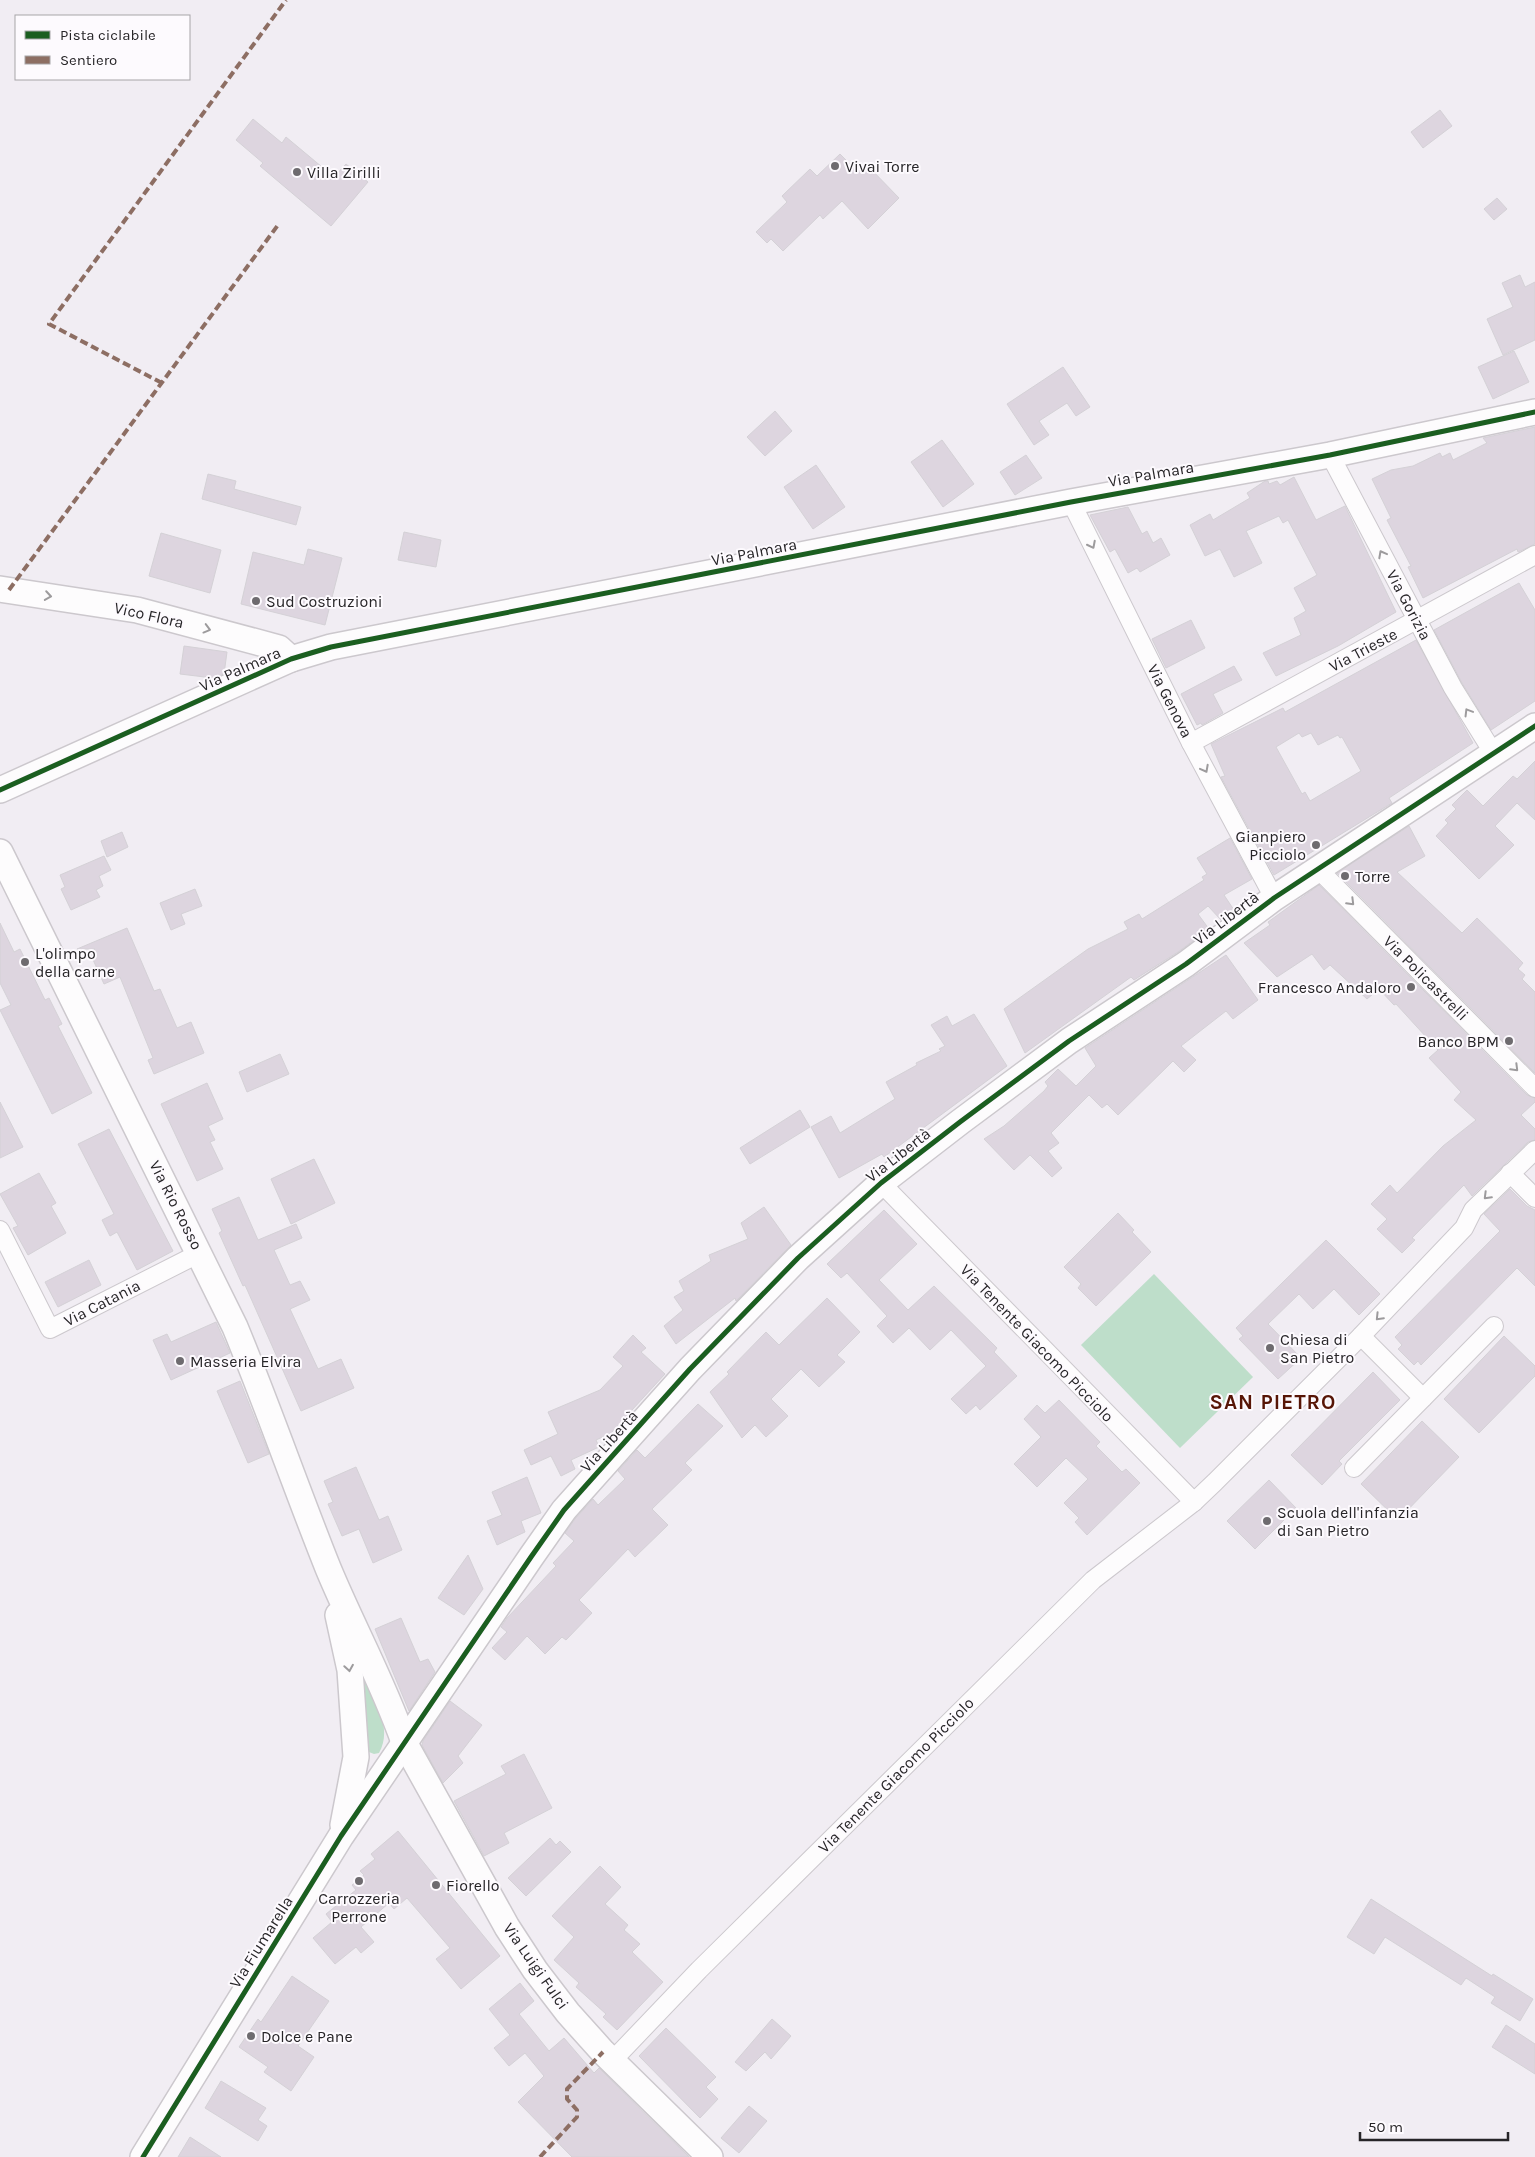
<svg xmlns="http://www.w3.org/2000/svg" width="1535" height="2157" font-family="Karla,sans-serif">
  <rect width="100%" height="100%" fill="#f1edf3"/>
  <g fill="#bedeca">
    <path d="M1154,1274L1253,1377L1180,1448L1081,1345Z"/>
    <path d="M363,1674C373,1696 394,1728 379,1753L374,1754L369,1752L368,1747Z"/>
  </g>
  <g fill="#ddd5df" stroke="#d4d1d6" fill-rule="evenodd">
    <path d="M1440,110L1452,126L1423,148L1411,132Z"/>
    <path d="M253,119L282,143L286,137L334,177L346,164L368,182L331,226L260,166L263,163L236,140Z"/>
    <path d="M840,154L858,172L866,164L899,198L868,229L842,201L823,219L820,215L783,251L771,239L767,243L756,232L787,202L782,196L810,169L817,176Z"/>
    <path d="M1497,198L1507,209L1494,220L1484,209Z"/>
    <path d="M1520,275L1525,287L1535,282V340L1503,355L1487,319L1513,307L1502,283Z"/>
    <path d="M1514,351L1529,382L1493,399L1478,367Z"/>
    <path d="M1063,367L1090,407L1076,416L1067,403L1039,421L1049,435L1034,445L1007,404Z"/>
    <path d="M775,411L792,431L765,456L747,437Z"/>
    <path d="M1535,427V544L1518,552L1517,549L1423,598L1408,567L1411,566L1387,520L1391,518L1372,479L1391,470L1413,466L1440,453L1442,457L1450,453L1453,460L1487,443L1483,438Z"/>
    <path d="M942,440L974,484L943,507L911,462Z"/>
    <path d="M1026,455L1042,478L1015,495L1000,472Z"/>
    <path d="M816,465L845,507L813,529L784,487Z"/>
    <path d="M208,474L236,481L234,489L301,507L296,525L202,499Z"/>
    <path d="M1294,477L1316,520L1345,506L1396,612L1338,646L1276,676L1263,653L1301,635L1294,618L1306,611L1294,588L1317,575L1288,520L1283,523L1279,516L1246,531L1262,563L1234,577L1220,549L1205,556L1190,525L1210,514L1213,520L1250,498L1247,493L1265,481H1268L1269,484L1277,481L1280,485Z"/>
    <path d="M1128,507L1142,534L1147,531L1153,543L1161,538L1170,555L1140,572L1137,568L1128,573L1115,549L1110,552L1090,515Z"/>
    <path d="M404,532L441,540L436,567L398,560Z"/>
    <path d="M161,533L221,550L210,593L149,576Z"/>
    <path d="M308,549L342,558L325,625L241,604L253,552L304,565Z"/>
    <path d="M1519,583L1535,610V701L1491,730L1462,683L1434,630Z"/>
    <path d="M1191,620L1205,648L1166,668L1152,639Z"/>
    <path d="M1416,640L1473,743L1389,798L1392,803L1274,875L1221,777L1225,776L1211,744L1283,708L1285,712ZM1299,733L1302,737L1311,733L1318,745L1338,735L1340,738L1342,737L1361,771L1310,801L1305,792L1302,794L1276,747Z"/>
    <path d="M184,646L227,652L224,674L213,678L180,674Z"/>
    <path d="M1234,666L1242,680L1213,694L1223,713L1202,725L1201,723L1197,725L1181,694Z"/>
    <path d="M1535,761V820L1517,803L1495,826L1514,845L1479,879L1436,836L1448,823L1445,820L1456,809L1452,805L1467,790L1483,806L1513,776L1517,779Z"/>
    <path d="M1409,826L1425,856L1397,872L1462,933L1477,918L1523,963L1518,969L1525,975L1522,979L1535,992V1073L1337,873Z"/>
    <path d="M122,832L128,847L107,857L101,841Z"/>
    <path d="M1230,838L1252,879L1224,895L1234,910L1221,920L1208,906L1198,914L1209,929L1178,952L1134,980L1131,977L1025,1053L1004,1009L1088,949L1128,929L1124,922L1139,914L1142,919L1204,880L1202,877L1207,874L1197,858Z"/>
    <path d="M104,856L111,870L99,876L103,886L96,890L100,897L71,910L61,889L65,887L60,875Z"/>
    <path d="M1319,885L1527,1095L1535,1098V1102L1521,1115L1535,1129V1140L1528,1142L1472,1196L1464,1185L1412,1238L1415,1240L1402,1253L1377,1229L1387,1219L1371,1204L1390,1185L1397,1193L1443,1146L1476,1120L1454,1100L1461,1092L1429,1058L1438,1050L1396,1004L1394,1005L1379,989L1367,999L1330,965L1324,970L1312,954L1277,977L1244,943L1270,925L1268,922Z"/>
    <path d="M195,889L202,906L181,914L185,924L171,930L160,903Z"/>
    <path d="M0,923L14,952L20,949L45,1000L49,998L62,1024L58,1026L92,1093L52,1114L0,1010L11,1005L0,983Z"/>
    <path d="M127,928L154,991L160,989L177,1028L191,1022L204,1053L154,1074L148,1060L153,1058L120,977L104,984L90,953L95,949H77Z"/>
    <path d="M1226,955L1258,1000L1233,1019L1226,1011L1181,1046L1196,1060L1184,1072L1173,1061L1118,1115L1107,1104L1102,1108L1089,1095L1051,1133L1059,1143L1048,1151L1062,1168L1052,1177L1030,1155L1014,1170L984,1139L1004,1126L1044,1091L1048,1086L1045,1082L1058,1069L1076,1086L1096,1066L1085,1048Z"/>
    <path d="M974,1014L1007,1066L884,1157L882,1154L839,1178L811,1127L831,1116L840,1133L895,1099L886,1082L917,1065L916,1063L941,1051L939,1049L945,1046L931,1025L947,1016L952,1026Z"/>
    <path d="M280,1054L289,1074L247,1092L239,1072Z"/>
    <path d="M207,1083L223,1119L208,1126L215,1140L210,1142L223,1169L197,1181L161,1104Z"/>
    <path d="M0,1102L23,1147L0,1158Z"/>
    <path d="M800,1110L810,1127L750,1164L740,1148Z"/>
    <path d="M109,1129L173,1251L137,1270L117,1232L110,1236L102,1220L114,1214L78,1144Z"/>
    <path d="M314,1159L335,1203L291,1224L271,1179Z"/>
    <path d="M39,1173L56,1203L51,1206L66,1233L28,1255L13,1228L18,1226L0,1194Z"/>
    <path d="M1510,1189L1527,1206L1535,1210V1286L1517,1268L1421,1365L1418,1361L1414,1365L1398,1349L1402,1345L1395,1337L1500,1231L1484,1214Z"/>
    <path d="M239,1197L258,1240L296,1224L302,1238L274,1250L290,1285L300,1281L310,1300L290,1309L318,1369L341,1359L354,1388L301,1411L245,1285L243,1286L219,1233L222,1231L212,1209Z"/>
    <path d="M764,1207L791,1245L736,1301L735,1298L676,1344L664,1326L683,1310L674,1297L684,1291L679,1281L711,1261L709,1255L748,1239L741,1223Z"/>
    <path d="M884,1210L917,1244L879,1280L908,1310L934,1286L997,1348L994,1352L1017,1376L980,1410L976,1405L966,1414L951,1399L986,1366L951,1330L930,1350L909,1328L893,1343L877,1326L887,1316L847,1273L841,1278L827,1264Z"/>
    <path d="M1118,1213L1134,1230L1132,1232L1151,1252L1096,1306L1078,1288L1081,1284L1064,1267Z"/>
    <path d="M1326,1240L1380,1294L1359,1315L1334,1289L1313,1309L1299,1294L1268,1324L1301,1358L1278,1379L1239,1339L1243,1336L1236,1328Z"/>
    <path d="M89,1260L101,1285L58,1307L45,1282Z"/>
    <path d="M827,1298L860,1332L837,1355L845,1362L819,1387L801,1369L771,1399L788,1416L766,1437L755,1425L742,1438L710,1392L729,1374L727,1372L766,1332L779,1345Z"/>
    <path d="M216,1322L230,1353L171,1380L153,1340L167,1334L171,1342Z"/>
    <path d="M633,1335L646,1348L641,1352L665,1374L611,1433L596,1440L599,1447L571,1460L575,1469L561,1476L551,1456L531,1465L524,1450L558,1434L548,1412L600,1390L623,1366L613,1357Z"/>
    <path d="M1504,1336L1535,1366V1376L1479,1433L1444,1399Z"/>
    <path d="M1373,1372L1400,1400L1339,1461L1342,1464L1322,1485L1291,1455Z"/>
    <path d="M240,1381L269,1454L248,1463L217,1391Z"/>
    <path d="M1059,1400L1100,1442L1096,1446L1122,1472L1126,1469L1140,1483L1087,1535L1075,1522L1079,1518L1064,1503L1088,1479L1066,1458L1037,1487L1014,1464L1041,1437L1024,1419L1037,1405L1045,1413Z"/>
    <path d="M698,1404L723,1426L685,1463L692,1470L652,1509L668,1525L635,1557L628,1549L579,1600L592,1613L566,1640L562,1637L545,1654L527,1636L505,1660L492,1648L507,1632L501,1627L507,1618L556,1566L553,1563L574,1541L565,1533L575,1519L593,1499L598,1505L625,1479L618,1471L637,1450L645,1458Z"/>
    <path d="M1422,1421L1459,1457L1398,1520L1361,1484Z"/>
    <path d="M356,1467L379,1520L388,1516L402,1550L373,1563L359,1529L342,1536L328,1504L333,1502L324,1481Z"/>
    <path d="M527,1477L541,1513L521,1521L525,1532L497,1545L487,1521L502,1515L492,1492Z"/>
    <path d="M1269,1480L1296,1508L1255,1549L1227,1521Z"/>
    <path d="M468,1555L483,1589L464,1615L438,1598Z"/>
    <path d="M401,1618L420,1662L428,1659L435,1672L409,1711L375,1629Z"/>
    <path d="M450,1701L482,1725L458,1756L463,1763L443,1783L422,1745L423,1741Z"/>
    <path d="M524,1754L552,1808L504,1833L509,1843L484,1856L454,1801L506,1774L501,1766Z"/>
    <path d="M398,1831L500,1956L461,1989L436,1959L450,1948L407,1898L394,1909L389,1903L361,1927L374,1942L361,1953L356,1947L335,1964L313,1938L332,1922L326,1914L356,1890L352,1885L364,1875L360,1871L375,1859L371,1854Z"/>
    <path d="M550,1838L556,1845L560,1841L571,1852L526,1896L508,1878Z"/>
    <path d="M600,1866L621,1887L605,1904L628,1925L624,1930L640,1944L632,1952L663,1982L617,2030L603,2017L606,2014L576,1987L579,1983L554,1960L574,1937L552,1916Z"/>
    <path d="M1371,1899L1492,1976L1493,1974L1533,1999L1520,2021L1491,2003L1495,1997L1466,1978L1461,1985L1385,1937L1374,1954L1347,1937Z"/>
    <path d="M292,1976L329,2001L298,2046L314,2057L291,2091L264,2072L268,2067L239,2047L258,2019L261,2022Z"/>
    <path d="M520,1983L534,2001L519,2014L549,2051L564,2038L594,2073L599,2068L689,2157H572L518,2102L544,2076L525,2053L509,2066L494,2048L510,2035L489,2009Z"/>
    <path d="M772,2019L791,2036L771,2059L765,2052L746,2071L735,2062Z"/>
    <path d="M1506,2025L1535,2044V2074L1492,2047Z"/>
    <path d="M666,2028L716,2077L706,2087L718,2099L700,2118L639,2056Z"/>
    <path d="M221,2081L266,2108L258,2120L267,2126L258,2141L205,2108Z"/>
    <path d="M749,2106L767,2121L739,2153L721,2138Z"/>
    <path d="M190,2137L221,2157H178Z"/>
  </g>
  <g fill="none" stroke-linecap="round" stroke-linejoin="round">
    <defs>
      <g id="street">
        <path d="M1330,455L1453,688L1494,754"/>
        <path d="M1071,502L1191,743L1274,898"/>
        <path d="M1191,743L1535,555"/>
        <path d="M1317,868L1535,1088"/>
        <path d="M1510,1173L1535,1198"/>
        <path d="M881,1183L1194,1502"/>
        <path d="M0,1230L50,1329L200,1253"/>
        <path d="M1361,1336L1423,1398"/>
        <path d="M1354,1468L1494,1326"/>
        <path d="M612,2061L699,1970L1093,1580L1194,1502L1215,1482L1361,1336L1464,1228L1473,1210L1535,1150"/>
      </g>
      <g id="secondary">
        <path d="M0,589L137,610L279,648L291,659"/>
        <path d="M0,790L291,659L331,647L1071,502L1330,455L1535,412"/>
        <path d="M0,852L235,1327C268,1407 296,1488 328,1568C352,1626 383,1682 404,1742L507,1927L535,1970L568,2013L603,2052L710,2157"/>
        <path d="M338,1615L350,1670L356,1757L343,1825"/>
        <path d="M143,2157L341,1836L531,1557L564,1510L690,1369L798,1258L881,1183L960,1122L1069,1041L1186,964L1274,898L1535,726"/>
      </g>
    </defs>
    <use href="#street" stroke="#ccc8cd" stroke-width="20"/>
    <use href="#secondary" stroke="#ccc8cd" stroke-width="28"/>
    <use href="#street" stroke="#fdfcfd" stroke-width="18"/>
    <use href="#secondary" stroke="#fdfcfd" stroke-width="25"/>
    <g stroke="#8d6e63" stroke-width="4" stroke-dasharray="8 4" stroke-linecap="butt">
      <path d="M162,383L49,324L286,0"/>
      <path d="M9,590L278,225"/>
      <path d="M540,2157L577,2117V2110L567,2099V2089L603,2052"/>
    </g>
    <defs>
      <g id="cycleway">
        <path d="M0,790L291,659L331,647L1071,502L1330,455L1535,412"/>
        <path d="M143,2157L341,1836L531,1557L564,1510L690,1369L798,1258L881,1183L960,1122L1069,1041L1186,964L1274,898L1535,726"/>
      </g>
    </defs>
    <use href="#cycleway" stroke="#fdfafe" stroke-width="8"/>
    <use href="#cycleway" stroke="#1b5e20" stroke-width="5"/>
  </g>
  <defs><path id="oneway-chevron" d="M-2-3.5L2.5 0L-2 3.5" fill="none" stroke-width="1.6" stroke-linecap="round" stroke-linejoin="round" transform="scale(1.25)"/></defs>
  <g stroke="#9d9b9d">
    <use href="#oneway-chevron" transform="translate(1092 545) rotate(63)"/>
    <use href="#oneway-chevron" transform="translate(1382 554) rotate(-118)"/>
    <use href="#oneway-chevron" transform="translate(48 596) rotate(9)"/>
    <use href="#oneway-chevron" transform="translate(207 629) rotate(15)"/>
    <use href="#oneway-chevron" transform="translate(1468 712) rotate(-121)"/>
    <use href="#oneway-chevron" transform="translate(1205 769) rotate(62)"/>
    <use href="#oneway-chevron" transform="translate(1351 902) rotate(45)"/>
    <use href="#oneway-chevron" transform="translate(1515 1068) rotate(45)"/>
    <use href="#oneway-chevron" transform="translate(1487 1196) rotate(135)"/>
    <use href="#oneway-chevron" transform="translate(1379 1317) rotate(134)"/>
    <use href="#oneway-chevron" transform="translate(349 1668) rotate(81)"/>
  </g>
  <g fill="#6e6b6f" stroke="#fdfafe" stroke-width="2">
    <circle cx="835" cy="166" r="5"/>
    <circle cx="297" cy="172" r="5"/>
    <circle cx="256" cy="601" r="5"/>
    <circle cx="1316" cy="845" r="5"/>
    <circle cx="1345" cy="876" r="5"/>
    <circle cx="25" cy="962" r="5"/>
    <circle cx="1411" cy="987" r="5"/>
    <circle cx="1509" cy="1041" r="5"/>
    <circle cx="1270" cy="1348" r="5"/>
    <circle cx="180" cy="1361" r="5"/>
    <circle cx="1267" cy="1521" r="5"/>
    <circle cx="359" cy="1881" r="5"/>
    <circle cx="436" cy="1885" r="5"/>
    <circle cx="251" cy="2036" r="5"/>
  </g>
  <g text-anchor="middle" dominant-baseline="central" stroke-width="4" stroke-linejoin="round" paint-order="stroke">
    <g font-size="16" fill="#272528" stroke="#fdfafe" text-anchor="start">
      <text x="845" y="166">Vivai Torre</text>
      <text x="307" y="172">Villa Zirilli</text>
      <text x="266" y="601">Sud Costruzioni</text>
      <text x="1306" y="836" text-anchor="end">Gianpiero<tspan x="1306" dy="18">Picciolo</tspan></text>
      <text x="1355" y="876">Torre</text>
      <text x="35" y="953">L'olimpo<tspan x="35" dy="18">della carne</tspan></text>
      <text x="1401" y="987" text-anchor="end">Francesco Andaloro</text>
      <text x="1499" y="1041" text-anchor="end">Banco BPM</text>
      <text x="1280" y="1339">Chiesa di<tspan x="1280" dy="18">San Pietro</tspan></text>
      <text x="190" y="1361">Masseria Elvira</text>
      <text x="1277" y="1512">Scuola dell'infanzia<tspan x="1277" dy="18">di San Pietro</tspan></text>
      <text x="446" y="1885">Fiorello</text>
      <text x="359" y="1898" text-anchor="middle">Carrozzeria<tspan x="359" dy="18">Perrone</tspan></text>
      <text x="261" y="2036">Dolce e Pane</text>
    </g>
    <g font-size="16" fill="#272528" stroke="#fdfafe">
      <text transform="translate(1151 474) rotate(-10)">Via Palmara</text>
      <text transform="translate(754 552) rotate(-11)">Via Palmara</text>
      <text transform="translate(1409 605) rotate(62)">Via Gorizia</text>
      <text transform="translate(149 615) rotate(13)">Vico Flora</text>
      <text transform="translate(1363 650) rotate(-28)">Via Trieste</text>
      <text transform="translate(240 669) rotate(-24)">Via Palmara</text>
      <text transform="translate(1170 701) rotate(63)">Via Genova</text>
      <text transform="translate(1226 918) rotate(-37)">Via Libertà</text>
      <text transform="translate(1426 978) rotate(45)">Via Policastrelli</text>
      <text transform="translate(898 1155) rotate(-38)">Via Libertà</text>
      <text transform="translate(176 1205) rotate(63)">Via Rio Rosso</text>
      <text transform="translate(102 1303) rotate(-27)">Via Catania</text>
      <text transform="translate(1037 1343) rotate(46)">Via Tenente Giacomo Picciolo</text>
      <text transform="translate(609 1441) rotate(-48)">Via Libertà</text>
      <text transform="translate(896 1775) rotate(-45)">Via Tenente Giacomo Picciolo</text>
      <text transform="translate(261 1942) rotate(-58)">Via Fiumarella</text>
      <text transform="translate(536 1966) rotate(55)">Via Luigi Fulci</text>
    </g>
    <g font-size="21" font-weight="bold" letter-spacing="1" fill="#571506" stroke="#fdfafe">
      <text x="1273" y="1402">SAN PIETRO</text>
    </g>
  </g>
  <rect x="15" y="15" width="175" height="65" fill="#fdfafe" stroke="#a7a5a8"/>
  <rect x="25" y="31" width="25" height="8" fill="#1b5e20" stroke="#a7a5a8"/>
  <text x="60" y="40" font-size="15" fill="#272528">Pista ciclabile</text>
  <rect x="25" y="56" width="25" height="8" fill="#8d6e63" stroke="#a7a5a8"/>
  <text x="60" y="65" font-size="15" fill="#272528">Sentiero</text>
  <path d="M1360 2132v8h148v-8" fill="none" stroke="#272528" stroke-width="2.5"/>
  <text x="1368" y="2132" font-size="15" fill="#272528" stroke="#fdfafe" stroke-width="4" paint-order="stroke">50 m</text>
</svg>
